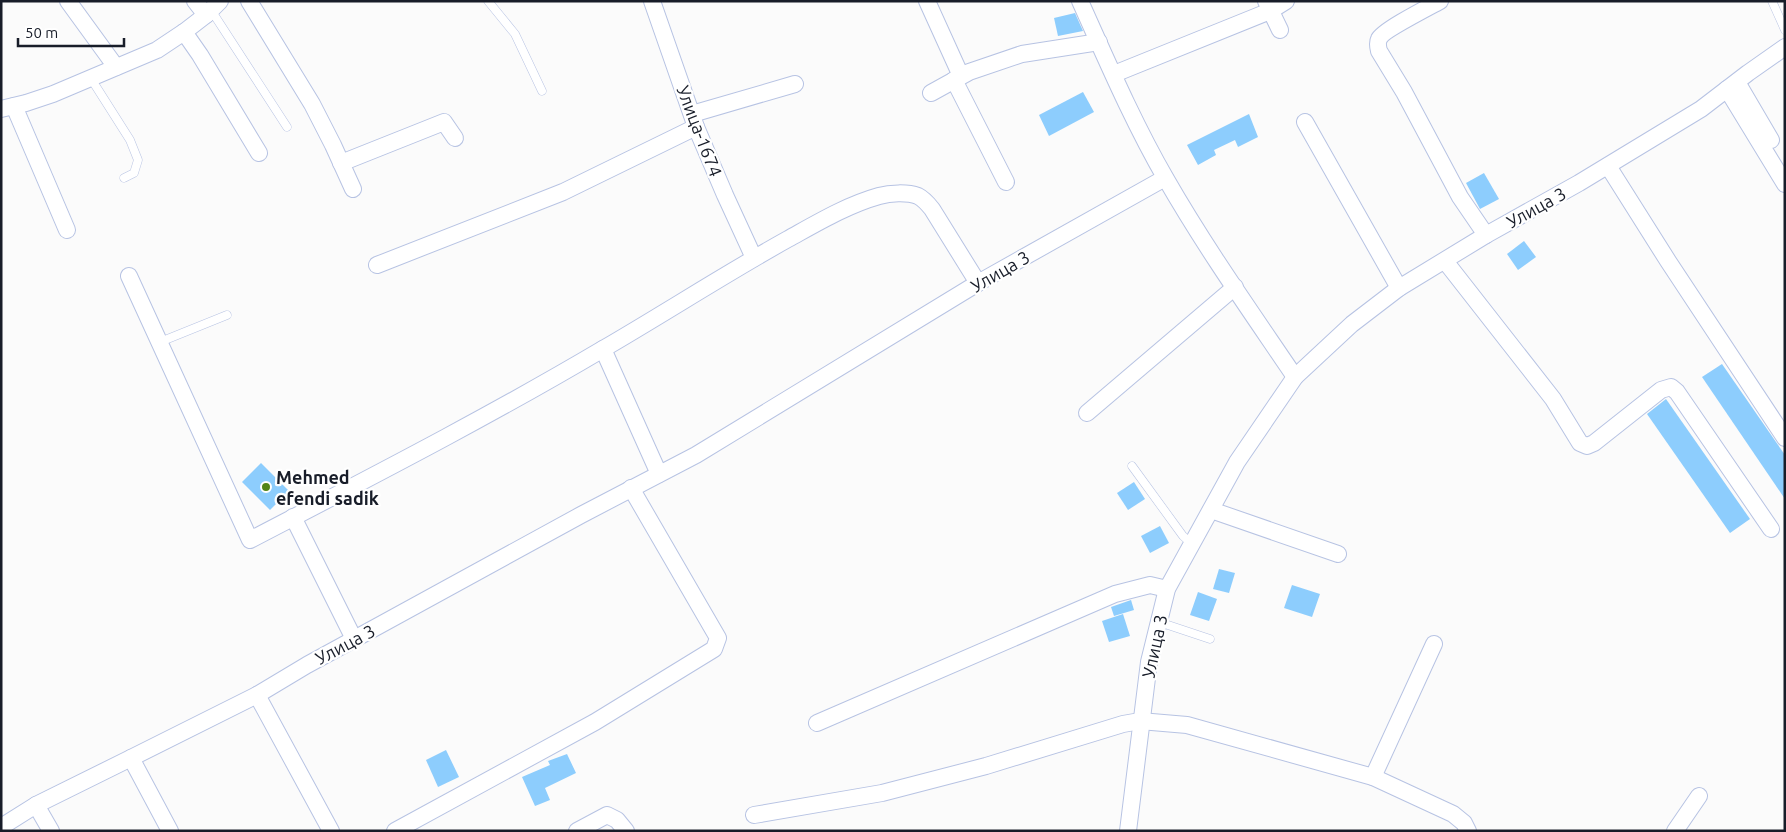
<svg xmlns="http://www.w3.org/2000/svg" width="1786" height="832" font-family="Ubuntu,sans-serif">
  <rect width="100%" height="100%" fill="#fbfbfb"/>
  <g fill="#8dcdfd">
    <path d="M1075,13L1083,31L1058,36L1054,18Z"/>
    <path d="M1083,92L1094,112L1049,136L1039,115Z"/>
    <path d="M1249,114L1258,137L1238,147L1235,140L1214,150L1216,155L1198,165L1187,145Z"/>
    <path d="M1484,173L1499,199L1480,209L1466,183Z"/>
    <path d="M1524,241L1536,257L1518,270L1507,254Z"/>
    <path d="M1722,364L1785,455V499L1702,377Z"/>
    <path d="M1666,399L1750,519L1730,533L1647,414Z"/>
    <path d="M261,463L289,491L270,510L242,482Z"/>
    <path d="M1134,482L1145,499L1128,510L1117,493Z"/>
    <path d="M1160,526L1169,543L1150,553L1141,536Z"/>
    <path d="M1219,569L1235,573L1229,593L1213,589Z"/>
    <path d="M1292,585L1320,594L1312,617L1284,608Z"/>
    <path d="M1198,592L1217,599L1209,621L1190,615Z"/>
    <path d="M1131,600L1134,610L1114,616L1111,607Z"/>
    <path d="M1123,614L1130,636L1109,642L1102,621Z"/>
    <path d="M446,750L459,777L438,787L426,760Z"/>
    <path d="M567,754L576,773L545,788L550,800L535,806L522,777L550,765L548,761Z"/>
  </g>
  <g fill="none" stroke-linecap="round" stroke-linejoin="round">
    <defs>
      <g id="lane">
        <path d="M488,1L515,34L542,91"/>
        <path d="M1772,1L1785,30"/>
        <path d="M211,10L287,127"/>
        <path d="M90,77L130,140L138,160L134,173L124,178"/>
        <path d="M160,342L227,315"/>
        <path d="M1132,466L1183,536L1192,544"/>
        <path d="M1159,622L1210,639"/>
      </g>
      <g id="street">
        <path d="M68,1L116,67"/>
        <path d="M195,1L206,15"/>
        <path d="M249,1L312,104L333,145L353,189"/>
        <path d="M652,1L696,127L725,195L754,258"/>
        <path d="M927,1L961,76"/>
        <path d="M1080,1C1107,61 1133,122 1166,179C1205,247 1251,312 1295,377"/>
        <path d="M1266,1L1280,30"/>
        <path d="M1440,1C1429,7 1382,31 1379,39C1377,43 1378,47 1379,51L1404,92L1460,197L1486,235"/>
        <path d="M184,32L200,55L259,153"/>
        <path d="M1114,74L1270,11L1286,1"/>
        <path d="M954,80L1006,182"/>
        <path d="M1737,82L1771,140"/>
        <path d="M1727,89L1785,184"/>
        <path d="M931,93L969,72L1022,54L1099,42"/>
        <path d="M14,106L67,230"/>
        <path d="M1,109L26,103L53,94L157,50L184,32L206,15L220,1"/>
        <path d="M692,114L795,84"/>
        <path d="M1305,122L1399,288"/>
        <path d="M341,163L444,122L455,138"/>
        <path d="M1608,166L1668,261L1785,438"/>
        <path d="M1445,261L1553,399L1580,443L1587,446L1594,443L1661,390L1671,387L1677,392L1771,529"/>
        <path d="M377,265L563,192L696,127"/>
        <path d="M129,276L250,540C369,478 488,417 603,349C665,313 725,274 788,239C817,223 847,205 879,196C890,193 907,192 918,196C924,199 928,204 932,209L978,283"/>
        <path d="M603,349L659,474"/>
        <path d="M1087,413L1235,287"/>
        <path d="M1211,510L1338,554"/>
        <path d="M293,517L354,639"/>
        <path d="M257,695L331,831"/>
        <path d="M817,723L1115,594L1150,585L1167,589"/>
        <path d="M1373,777L1434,644"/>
        <path d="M36,805L51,831"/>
        <path d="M754,815L882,793L986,766L1123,724L1140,721L1187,725L1373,777L1453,814L1464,823L1468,831"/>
        <path d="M1,827L36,805L131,758"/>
        <path d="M170,831L131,758L257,695L307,665L581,515L696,455L978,283L1165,178"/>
        <path d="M395,831L595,722L714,649L718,638L631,488"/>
        <path d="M577,831L607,815L617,820L626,831"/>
        <path d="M1128,831L1149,662L1167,589L1237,462L1295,377L1352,324L1399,288L1486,235L1579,183L1701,109L1748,73L1785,47"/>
        <path d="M1675,831L1699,796"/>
      </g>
    </defs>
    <use href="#lane" stroke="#b7c3e3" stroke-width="9"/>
    <use href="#street" stroke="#b7c3e3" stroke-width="18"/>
    <use href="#lane" stroke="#fff" stroke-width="8"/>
    <use href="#street" stroke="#fff" stroke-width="16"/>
  </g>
  <circle fill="#528417" stroke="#fff" stroke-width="2" cx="266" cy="487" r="5"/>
  <g text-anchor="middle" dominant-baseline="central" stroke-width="4.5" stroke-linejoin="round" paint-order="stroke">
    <g font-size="18" fill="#181d29" stroke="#fff">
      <text transform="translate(700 131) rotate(69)">Улица-1674</text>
      <text transform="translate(1536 207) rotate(-29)">Улица 3</text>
      <text transform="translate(1000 271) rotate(-30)">Улица 3</text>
      <text transform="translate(345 644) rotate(-28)">Улица 3</text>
      <text transform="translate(1154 646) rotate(-78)">Улица 3</text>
    </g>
    <g font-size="18" font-weight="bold" fill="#181d29" stroke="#fff" text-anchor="start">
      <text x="276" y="477">Mehmed<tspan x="276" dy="21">efendi sadik</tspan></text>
    </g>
  </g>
  <rect width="1786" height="832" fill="none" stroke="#181d29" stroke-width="5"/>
  <path d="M18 38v8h106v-8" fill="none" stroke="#181d29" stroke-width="2.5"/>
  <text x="25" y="38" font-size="15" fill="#181d29" stroke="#ffffff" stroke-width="4" paint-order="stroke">50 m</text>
</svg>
